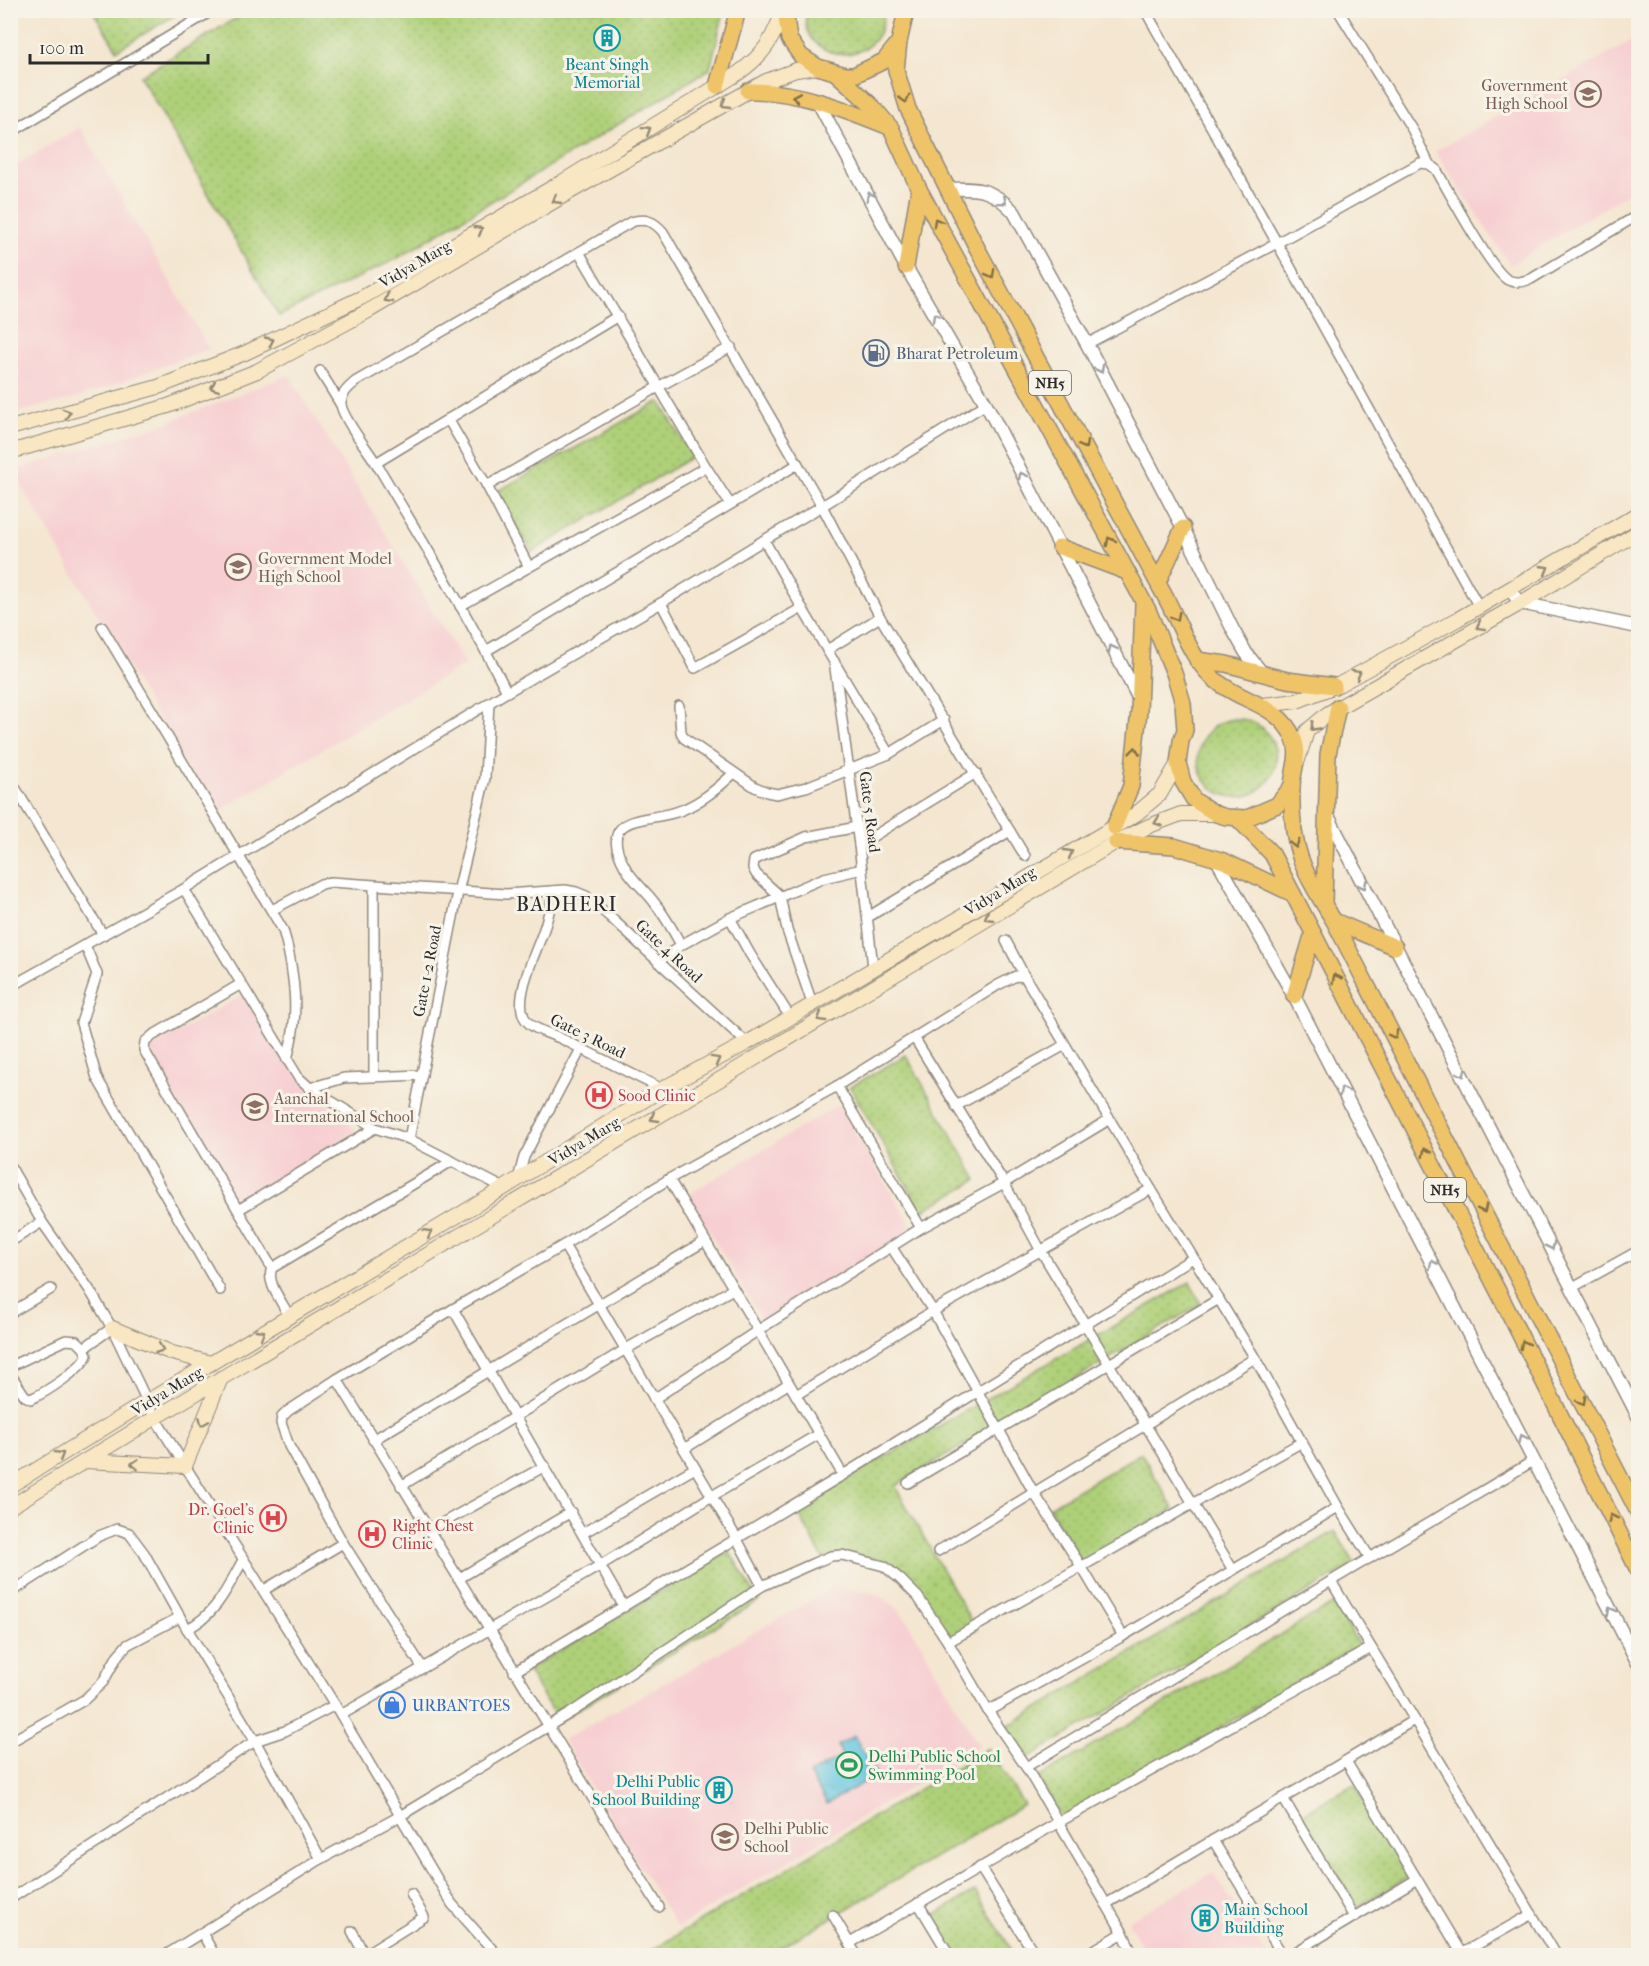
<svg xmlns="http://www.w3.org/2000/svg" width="1649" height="1966" font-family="'IM FELL French Canon',serif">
  <defs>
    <pattern id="park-dots" width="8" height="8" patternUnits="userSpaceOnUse" patternTransform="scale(1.5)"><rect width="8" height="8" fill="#afd079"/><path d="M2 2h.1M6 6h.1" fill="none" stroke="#97b369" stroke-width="1.8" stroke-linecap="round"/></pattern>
    <pattern id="water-ripples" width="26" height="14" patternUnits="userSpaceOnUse" patternTransform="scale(1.5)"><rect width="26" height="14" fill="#63c6e1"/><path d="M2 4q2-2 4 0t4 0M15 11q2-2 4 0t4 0" fill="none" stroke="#56aac1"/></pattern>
  </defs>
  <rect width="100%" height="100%" fill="#f7f3e8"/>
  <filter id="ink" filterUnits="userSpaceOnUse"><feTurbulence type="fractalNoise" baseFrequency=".0167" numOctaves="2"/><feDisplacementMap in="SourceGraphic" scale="12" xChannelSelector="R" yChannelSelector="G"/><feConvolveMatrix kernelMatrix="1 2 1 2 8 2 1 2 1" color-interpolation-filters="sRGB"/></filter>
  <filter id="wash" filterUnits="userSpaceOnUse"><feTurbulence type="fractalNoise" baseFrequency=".008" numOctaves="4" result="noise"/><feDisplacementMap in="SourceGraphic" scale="24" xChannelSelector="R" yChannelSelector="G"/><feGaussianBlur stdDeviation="1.35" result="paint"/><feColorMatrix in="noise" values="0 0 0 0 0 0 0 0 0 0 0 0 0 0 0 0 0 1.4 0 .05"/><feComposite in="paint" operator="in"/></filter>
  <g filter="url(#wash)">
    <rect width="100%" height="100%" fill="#f4e6d0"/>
    <g fill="#f7cfd2">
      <path d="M1638,37V187L1510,265L1435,151Z"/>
      <path d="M80,127L209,349L83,396L11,414V168Z"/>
      <path d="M289,375L465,664L214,814L13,471L160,425Z"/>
      <path d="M242,995L303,1083L357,1131L237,1202L145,1051Z"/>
      <path d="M838,1105L915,1231L763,1321L687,1195Z"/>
      <path d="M835,1587L876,1594L894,1605L908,1622L979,1746L677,1928L563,1740Z"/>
      <path d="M1213,1872L1267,1955H1147L1128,1921Z"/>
    </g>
    <g fill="url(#park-dots)" stroke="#6d7e52" stroke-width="1.5">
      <path d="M93,11H182L117,50Z"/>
      <path d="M248,11V10L724,11L710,69L396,259L279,316L140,76Z"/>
      <path d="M883,11C886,69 799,67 806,11Z"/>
      <path d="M660,401L692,457L532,552L496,492Z"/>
      <circle cx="1237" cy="758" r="39"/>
      <path d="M906,1055L977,1180L922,1211L850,1087Z"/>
      <path d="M1190,1282L1201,1304L895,1486L976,1630L953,1642L903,1571L878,1559L851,1556L823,1559L796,1508Z"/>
      <path d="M1141,1453L1174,1509L1082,1563L1049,1507Z"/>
      <path d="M1335,1531L1355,1564L1023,1761L1004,1728Z"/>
      <path d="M729,1551L759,1601L558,1721L527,1670Z"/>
      <path d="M1334,1603L1359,1645L1064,1821L1038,1778Z"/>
      <path d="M988,1748L1024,1805L768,1955L642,1956Z"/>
      <path d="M1354,1784L1409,1877L1357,1907L1302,1814Z"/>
      <path d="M975,1891L1015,1955H950L928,1919Z"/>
    </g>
    <path fill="url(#water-ripples)" stroke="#477886" stroke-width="1.5" d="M854,1736L877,1775L827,1804L809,1774L842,1757L838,1745Z"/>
  </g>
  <g filter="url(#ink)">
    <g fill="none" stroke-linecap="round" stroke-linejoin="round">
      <defs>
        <g id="minor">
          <path d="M1145,10L1277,243L1479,607"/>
          <path d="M1338,10L1412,129L1429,164"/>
          <path d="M10,133L213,10"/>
          <path d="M1087,344L1277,243L1420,163L1429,164L1436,169C1447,189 1492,272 1508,280C1516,284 1524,281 1531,279L1638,215"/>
          <path d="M320,371L341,405"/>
          <path d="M448,419L487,486L658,387L731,347"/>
          <path d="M376,463L618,316"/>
          <path d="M706,467L730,504"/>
          <path d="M487,486L529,567"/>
          <path d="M764,540L802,608L889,754"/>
          <path d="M661,603L695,668L802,608"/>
          <path d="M460,606L706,467L579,252"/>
          <path d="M102,627L283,930C291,957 297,995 294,1023C293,1035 290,1047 287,1060"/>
          <path d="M827,650L880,617"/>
          <path d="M486,651L798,464"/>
          <path d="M834,661L859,845L873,967"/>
          <path d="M507,692C468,615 423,542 379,468C370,452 344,421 341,405C340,395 348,388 355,382L631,222C645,218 654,221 663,232L822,506L880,617L1025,856"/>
          <path d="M489,703L485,778L458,892L409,1139L504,1188"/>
          <path d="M679,706L681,732L684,738L755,787L767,792L777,794L806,787L889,754L944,720"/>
          <path d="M10,779L103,935"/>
          <path d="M859,845L976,773"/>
          <path d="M184,889L298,1077L310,1088L375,1128L409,1139"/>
          <path d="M554,891C551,905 548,918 543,932C536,952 514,996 524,1017C530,1029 549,1033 560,1038L662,1089"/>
          <path d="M272,910L321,884L331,882L506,894L565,890L576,892L586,896L610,917L747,1043"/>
          <path d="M868,917L1010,831"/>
          <path d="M730,918L750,954L790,1017"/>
          <path d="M1006,941L1025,977"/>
          <path d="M85,945L97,974L81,1023L97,1078L220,1290"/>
          <path d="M681,945C673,930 665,916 654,902C645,890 633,881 625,867C594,811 652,823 682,810C703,801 718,788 734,773"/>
          <path d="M658,962L681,945L730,918L824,878L862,869"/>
          <path d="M241,984L152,1036L145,1042L144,1050L272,1268C265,1282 283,1303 289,1316"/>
          <path d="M10,987L184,889L507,692L661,603L764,540L822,506L986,404"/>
          <path d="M812,1003L787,930L780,896L756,874L753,868L754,860L806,837L857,827"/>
          <path d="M915,1039L1004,1183L1041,1251L1233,1570"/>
          <path d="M374,1076V886"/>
          <path d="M837,1086L921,1228"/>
          <path d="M310,1088L344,1078L422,1075"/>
          <path d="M956,1106L1065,1045"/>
          <path d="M10,1166L42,1222L89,1289L112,1328L155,1418L335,1705L452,1904L498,1956"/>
          <path d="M518,1179L524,1157L581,1049"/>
          <path d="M669,1179L843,1475"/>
          <path d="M238,1210L375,1128"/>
          <path d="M10,1242L42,1222"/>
          <path d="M564,1245L737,1539L762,1586"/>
          <path d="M892,1248L933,1311L1034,1493L1081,1566L1123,1636"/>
          <path d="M272,1268L452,1161"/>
          <path d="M1573,1287L1638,1251"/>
          <path d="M453,1309L624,1607"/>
          <path d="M10,1313L51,1289"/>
          <path d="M84,1348L112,1328"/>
          <path d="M10,1369L13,1365L66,1340L77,1341L84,1348L87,1355C81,1370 46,1392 31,1399L25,1396L10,1374"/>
          <path d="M337,1379L453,1309L564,1245L669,1179L837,1086L998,985L1016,976L1025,977L1151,1189L1255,1358L1338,1507L1370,1558"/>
          <path d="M796,1395L933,1311L1151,1189"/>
          <path d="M654,1399L757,1331L921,1228L1004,1183L1110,1119"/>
          <path d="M373,1440L705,1241"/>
          <path d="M684,1449L788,1384"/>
          <path d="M908,1483L1219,1299"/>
          <path d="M401,1486L626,1349L733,1289"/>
          <path d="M428,1531L545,1466"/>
          <path d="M583,1533L695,1468"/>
          <path d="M938,1551L1255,1358"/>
          <path d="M458,1579L571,1512"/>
          <path d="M1331,1581L1557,1956"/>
          <path d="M264,1590L343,1543"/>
          <path d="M10,1593L99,1536L117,1529L129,1533L144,1553L180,1617L255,1741L321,1859"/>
          <path d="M187,1629C216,1615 228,1587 243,1560"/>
          <path d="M948,1642L1302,1442"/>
          <path d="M422,1667L343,1543L289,1446L281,1423L282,1417L288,1411L337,1379L659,1907"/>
          <path d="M514,1672L843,1475L1193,1258"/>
          <path d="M988,1711L1123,1636L1338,1507"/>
          <path d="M341,1715L601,1565L712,1496L819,1434"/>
          <path d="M10,1742L84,1700L103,1682L118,1655L127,1645L180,1617"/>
          <path d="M1346,1761L1463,1956"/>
          <path d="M1026,1767L1331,1581L1533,1461"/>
          <path d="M1283,1798L1354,1917"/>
          <path d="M1213,1840L1283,1956"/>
          <path d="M980,1867L1036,1956"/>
          <path d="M10,1899L255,1741L285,1731L335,1705"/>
          <path d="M918,1903L950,1956"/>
          <path d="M1106,1904L1414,1720"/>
          <path d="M833,1915L857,1956"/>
          <path d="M352,1931L365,1956"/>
          <path d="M202,1933L215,1956"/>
          <path d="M850,1943L1059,1822L1371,1648"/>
          <path d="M164,1956L321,1859L400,1816L572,1712L762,1586L814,1563L831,1556L842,1555L884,1566L900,1579L918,1597L948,1642L988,1711L1026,1767L1123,1933L1134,1956"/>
          <path d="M362,1956L424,1917L411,1894"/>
          <path d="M1084,1956L1123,1933"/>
          <path d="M1289,1956L1417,1879"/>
          <path d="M1457,1956L1532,1914"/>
        </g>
        <g id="tertiary">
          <path d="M818,102L906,267L986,404L1139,699"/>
          <path d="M948,189C978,188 992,188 1014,212L1087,344L1183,528L1233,630L1246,653L1263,674"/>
          <path d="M1510,589L1520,603L1638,627"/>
          <path d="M1327,814L1638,1416"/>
          <path d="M1216,858L1294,996L1638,1663"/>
        </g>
        <g id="secondary">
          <path d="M10,428L158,387L245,353L363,297L562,182L737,74C765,54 771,42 784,10"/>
          <path d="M10,452L168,406L257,371L370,310L568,193L766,81L796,70L818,67"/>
          <path d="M1263,705L1297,701L1340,684L1458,619L1638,514"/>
          <path d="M1298,760L1307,731L1327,714L1516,606L1638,532"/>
          <path d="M112,1328L172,1353L211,1363"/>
          <path d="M85,1461L185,1466L221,1378"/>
          <path d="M10,1486L146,1402L504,1188L662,1089L747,1043L1136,814L1160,794L1178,763"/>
          <path d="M10,1507L155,1418L1116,842L1149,826L1181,814H1216"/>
        </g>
        <g id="trunk">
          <path d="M785,10L789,39L801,56L818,67L845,75H854L884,61L899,42L905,16L904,10"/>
          <path d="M899,42L896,70L908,109L976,246L1168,602C1182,629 1193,664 1219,683C1245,703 1280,705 1294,739C1301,756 1292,771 1292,788C1290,849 1303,871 1334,921L1638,1512"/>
          <path d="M836,73L873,107L891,128L919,189L1148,610L1174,673L1183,703L1185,730L1181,741L1178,763L1183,782L1194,800L1216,814L1226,817L1247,818L1277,805L1292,786"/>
          <path d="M717,86L738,10"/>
          <path d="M748,91C796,90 845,109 889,127"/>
          <path d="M906,267L919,189"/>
          <path d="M1060,547L1127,572"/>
          <path d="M1158,582L1183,528"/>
          <path d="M1197,660L1226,664L1287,680L1334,686"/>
          <path d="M1238,819L1272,854L1293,894L1503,1301L1638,1570"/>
          <path d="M1114,827L1131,786L1139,711L1143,603"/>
          <path d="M1116,842L1174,846L1224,861L1293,894"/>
          <path d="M1324,904L1328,754L1338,707"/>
          <path d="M1334,921L1395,947"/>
          <path d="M1294,996L1313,933"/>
        </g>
      </defs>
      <use href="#minor" stroke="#90887e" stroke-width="12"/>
      <use href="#tertiary" stroke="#90887e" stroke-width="15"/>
      <use href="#secondary" stroke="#90887e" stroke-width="16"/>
      <use href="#trunk" stroke="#90887e" stroke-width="18"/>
      <use href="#minor" stroke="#fff" stroke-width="9"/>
      <use href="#tertiary" stroke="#fff" stroke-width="12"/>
      <use href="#secondary" stroke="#f9e7c3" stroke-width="14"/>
      <use href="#trunk" stroke="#efc469" stroke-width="15"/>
    </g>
    <defs><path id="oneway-chevron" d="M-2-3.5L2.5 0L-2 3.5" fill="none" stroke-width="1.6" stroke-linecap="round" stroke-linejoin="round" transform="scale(1.5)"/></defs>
    <g stroke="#837047">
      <use href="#oneway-chevron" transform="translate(796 97) rotate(-170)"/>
      <use href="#oneway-chevron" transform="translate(905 99) rotate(74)"/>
      <use href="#oneway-chevron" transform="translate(937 222) rotate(-119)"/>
      <use href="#oneway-chevron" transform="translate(991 274) rotate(62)"/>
      <use href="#oneway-chevron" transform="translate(1084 445) rotate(62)"/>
      <use href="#oneway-chevron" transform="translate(1110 541) rotate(-118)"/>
      <use href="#oneway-chevron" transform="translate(1176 617) rotate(63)"/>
      <use href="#oneway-chevron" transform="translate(1135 751) rotate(-84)"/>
      <use href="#oneway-chevron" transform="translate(1295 844) rotate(76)"/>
      <use href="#oneway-chevron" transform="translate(1336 978) rotate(-117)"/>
      <use href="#oneway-chevron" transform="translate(1394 1035) rotate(63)"/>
      <use href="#oneway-chevron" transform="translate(1426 1152) rotate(-117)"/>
      <use href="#oneway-chevron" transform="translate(1483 1209) rotate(63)"/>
      <use href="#oneway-chevron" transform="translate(1524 1344) rotate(-117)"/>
      <use href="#oneway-chevron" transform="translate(1582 1401) rotate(63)"/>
      <use href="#oneway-chevron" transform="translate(1612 1518) rotate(-117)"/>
    </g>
    <g stroke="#928977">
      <use href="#oneway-chevron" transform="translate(725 104) rotate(150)"/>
      <use href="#oneway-chevron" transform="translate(647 130) rotate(-32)"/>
      <use href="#oneway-chevron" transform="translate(556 200) rotate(150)"/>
      <use href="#oneway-chevron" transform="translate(479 230) rotate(-30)"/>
      <use href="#oneway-chevron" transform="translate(388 299) rotate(150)"/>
      <use href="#oneway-chevron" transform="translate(270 341) rotate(-25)"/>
      <use href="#oneway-chevron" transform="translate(214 387) rotate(159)"/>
      <use href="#oneway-chevron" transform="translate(67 413) rotate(-16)"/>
      <use href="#oneway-chevron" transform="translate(1545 569) rotate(-30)"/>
      <use href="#oneway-chevron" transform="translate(1480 626) rotate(151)"/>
      <use href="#oneway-chevron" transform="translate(1357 674) rotate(-29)"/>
      <use href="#oneway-chevron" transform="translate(1314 727) rotate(134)"/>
      <use href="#oneway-chevron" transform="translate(1158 822) rotate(160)"/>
      <use href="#oneway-chevron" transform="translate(1069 853) rotate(-30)"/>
      <use href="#oneway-chevron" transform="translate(988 917) rotate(149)"/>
      <use href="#oneway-chevron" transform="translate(821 1018) rotate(149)"/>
      <use href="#oneway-chevron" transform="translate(716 1060) rotate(-29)"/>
      <use href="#oneway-chevron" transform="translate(654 1118) rotate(149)"/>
      <use href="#oneway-chevron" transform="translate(428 1233) rotate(-31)"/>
      <use href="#oneway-chevron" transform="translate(261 1333) rotate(-31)"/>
      <use href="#oneway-chevron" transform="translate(160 1349) rotate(21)"/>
      <use href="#oneway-chevron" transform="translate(203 1422) rotate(113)"/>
      <use href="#oneway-chevron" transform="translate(60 1455) rotate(-32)"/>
      <use href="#oneway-chevron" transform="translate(135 1464) rotate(-177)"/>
    </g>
    <g stroke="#a0a0a0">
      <use href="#oneway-chevron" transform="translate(870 196) rotate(-118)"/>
      <use href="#oneway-chevron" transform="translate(1003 201) rotate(40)"/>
      <use href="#oneway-chevron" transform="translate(936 317) rotate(-120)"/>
      <use href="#oneway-chevron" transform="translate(1100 369) rotate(63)"/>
      <use href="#oneway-chevron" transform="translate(1022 476) rotate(-118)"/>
      <use href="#oneway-chevron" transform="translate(1112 649) rotate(-118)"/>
      <use href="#oneway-chevron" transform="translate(1363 885) rotate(63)"/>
      <use href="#oneway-chevron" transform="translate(1462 1073) rotate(63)"/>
      <use href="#oneway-chevron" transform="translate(1343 1091) rotate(-117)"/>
      <use href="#oneway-chevron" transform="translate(1551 1246) rotate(63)"/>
      <use href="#oneway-chevron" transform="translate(1433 1264) rotate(-117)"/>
      <use href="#oneway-chevron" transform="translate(1522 1438) rotate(-116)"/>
      <use href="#oneway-chevron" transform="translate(1611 1611) rotate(-118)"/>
    </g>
  </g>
  <defs>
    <symbol id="building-ring" viewBox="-11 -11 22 22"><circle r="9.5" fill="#f7f3e8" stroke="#0f9aa8" stroke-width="1.5"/><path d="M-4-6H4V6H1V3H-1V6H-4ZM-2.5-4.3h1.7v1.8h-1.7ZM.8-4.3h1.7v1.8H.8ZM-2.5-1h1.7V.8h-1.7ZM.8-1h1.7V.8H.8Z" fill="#0f9aa8"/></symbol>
    <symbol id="school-ring" viewBox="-11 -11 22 22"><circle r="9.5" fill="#f7f3e8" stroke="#8d6e63" stroke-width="1.5"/><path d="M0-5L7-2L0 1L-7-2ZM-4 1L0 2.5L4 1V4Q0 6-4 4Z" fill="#8d6e63"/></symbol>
    <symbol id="fuel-ring" viewBox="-11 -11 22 22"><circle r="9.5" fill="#f7f3e8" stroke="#5c6f8a" stroke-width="1.5"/><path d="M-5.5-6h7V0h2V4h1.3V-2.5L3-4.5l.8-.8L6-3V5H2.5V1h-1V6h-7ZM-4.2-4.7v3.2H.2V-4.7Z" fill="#5c6f8a"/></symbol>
    <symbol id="hospital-ring" viewBox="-11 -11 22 22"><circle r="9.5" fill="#f7f3e8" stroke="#e0444e" stroke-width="1.5"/><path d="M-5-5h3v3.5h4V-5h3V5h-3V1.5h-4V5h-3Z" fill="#e0444e"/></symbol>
    <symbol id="shop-ring" viewBox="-11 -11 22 22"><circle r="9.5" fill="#f7f3e8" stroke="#3f7fe0" stroke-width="1.5"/><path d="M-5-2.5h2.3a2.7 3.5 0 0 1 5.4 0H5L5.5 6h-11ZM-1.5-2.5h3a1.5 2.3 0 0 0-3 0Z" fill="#3f7fe0"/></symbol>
    <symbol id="stadium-ring" viewBox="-11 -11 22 22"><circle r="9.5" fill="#f7f3e8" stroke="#2e9e5b" stroke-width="1.5"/><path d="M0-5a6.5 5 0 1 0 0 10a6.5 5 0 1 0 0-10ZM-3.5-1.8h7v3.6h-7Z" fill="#2e9e5b"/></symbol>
  </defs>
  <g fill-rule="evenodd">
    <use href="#building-ring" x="592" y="23" width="30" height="30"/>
    <use href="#school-ring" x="1573" y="79" width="30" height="30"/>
    <use href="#fuel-ring" x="861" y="338" width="30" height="30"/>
    <use href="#school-ring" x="223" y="552" width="30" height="30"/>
    <use href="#hospital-ring" x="584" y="1080" width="30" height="30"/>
    <use href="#school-ring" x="240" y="1092" width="30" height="30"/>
    <use href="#hospital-ring" x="258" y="1503" width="30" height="30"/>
    <use href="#hospital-ring" x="357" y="1519" width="30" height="30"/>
    <use href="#shop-ring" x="377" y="1690" width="30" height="30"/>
    <use href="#stadium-ring" x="834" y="1750" width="30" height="30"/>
    <use href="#building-ring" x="704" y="1775" width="30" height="30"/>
    <use href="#school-ring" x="710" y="1822" width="30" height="30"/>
    <use href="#building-ring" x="1190" y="1903" width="30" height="30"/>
  </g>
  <g text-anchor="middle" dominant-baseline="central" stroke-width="6" stroke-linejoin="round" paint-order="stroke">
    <g fill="#f7f3e8" stroke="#686764" stroke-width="1.5">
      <rect x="1029" y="371" width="42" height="24" rx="4.5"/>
      <rect x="1424" y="1178" width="42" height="24" rx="4.5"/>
    </g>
    <g font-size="15" font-weight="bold" fill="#2b2b2b">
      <text x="1050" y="383">NH5</text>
      <text x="1445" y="1190">NH5</text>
    </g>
    <g font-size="16" fill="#0d838f" stroke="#f7f3e8">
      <text x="607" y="64">Beant Singh<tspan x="607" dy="18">Memorial</tspan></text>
      <text x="700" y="1781" text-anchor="end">Delhi Public<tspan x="700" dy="18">School Building</tspan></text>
      <text x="1224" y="1909" text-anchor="start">Main School<tspan x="1224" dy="18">Building</tspan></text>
    </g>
    <g font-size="16" fill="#785e54" stroke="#f7f3e8" text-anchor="start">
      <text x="1568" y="85" text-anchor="end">Government<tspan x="1568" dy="18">High School</tspan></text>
      <text x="258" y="558">Government Model<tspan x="258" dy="18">High School</tspan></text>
      <text x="274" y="1098">Aanchal<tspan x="274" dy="18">International School</tspan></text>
      <text x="744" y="1828">Delhi Public<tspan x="744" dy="18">School</tspan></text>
    </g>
    <g font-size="16" fill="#2b2b2b" stroke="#f7f3e8">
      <text transform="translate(415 264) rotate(-30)">Vidya Marg</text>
      <text transform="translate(870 812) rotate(83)">Gate 5 Road</text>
      <text transform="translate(1000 891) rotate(-31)">Vidya Marg</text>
      <text transform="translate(669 951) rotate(43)">Gate 4 Road</text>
      <text transform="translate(427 971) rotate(-79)">Gate 1-2 Road</text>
      <text transform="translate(588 1036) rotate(26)">Gate 3 Road</text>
      <text transform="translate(584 1141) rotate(-31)">Vidya Marg</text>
      <text transform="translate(167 1391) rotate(-31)">Vidya Marg</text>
    </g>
    <g font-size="16" fill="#4e5e75" stroke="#f7f3e8" text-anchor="start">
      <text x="896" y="353">Bharat Petroleum</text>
    </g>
    <g font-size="16" fill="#be3a42" stroke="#f7f3e8" text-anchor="start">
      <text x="618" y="1095">Sood Clinic</text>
      <text x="254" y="1509" text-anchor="end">Dr. Goel's<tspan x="254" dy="18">Clinic</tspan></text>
      <text x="392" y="1525">Right Chest<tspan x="392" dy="18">Clinic</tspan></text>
    </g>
    <g font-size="16" fill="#366cbe" stroke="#f7f3e8" text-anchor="start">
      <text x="412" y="1705">URBANTOES</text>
    </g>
    <g font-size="16" fill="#27864d" stroke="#f7f3e8" text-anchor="start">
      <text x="868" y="1756">Delhi Public School<tspan x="868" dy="18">Swimming Pool</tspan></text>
    </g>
    <g font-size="20" letter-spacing="1.5" fill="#2b2b2b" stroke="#f7f3e8">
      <text x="567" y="904">BADHERI</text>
    </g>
  </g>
  <rect width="1649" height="1966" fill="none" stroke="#f7f3e8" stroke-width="36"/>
  <path d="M30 54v9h178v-9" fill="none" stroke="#2b2b2b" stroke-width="3"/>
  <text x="39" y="54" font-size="18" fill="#2b2b2b" stroke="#f7f3e8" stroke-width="4.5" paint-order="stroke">100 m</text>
</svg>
